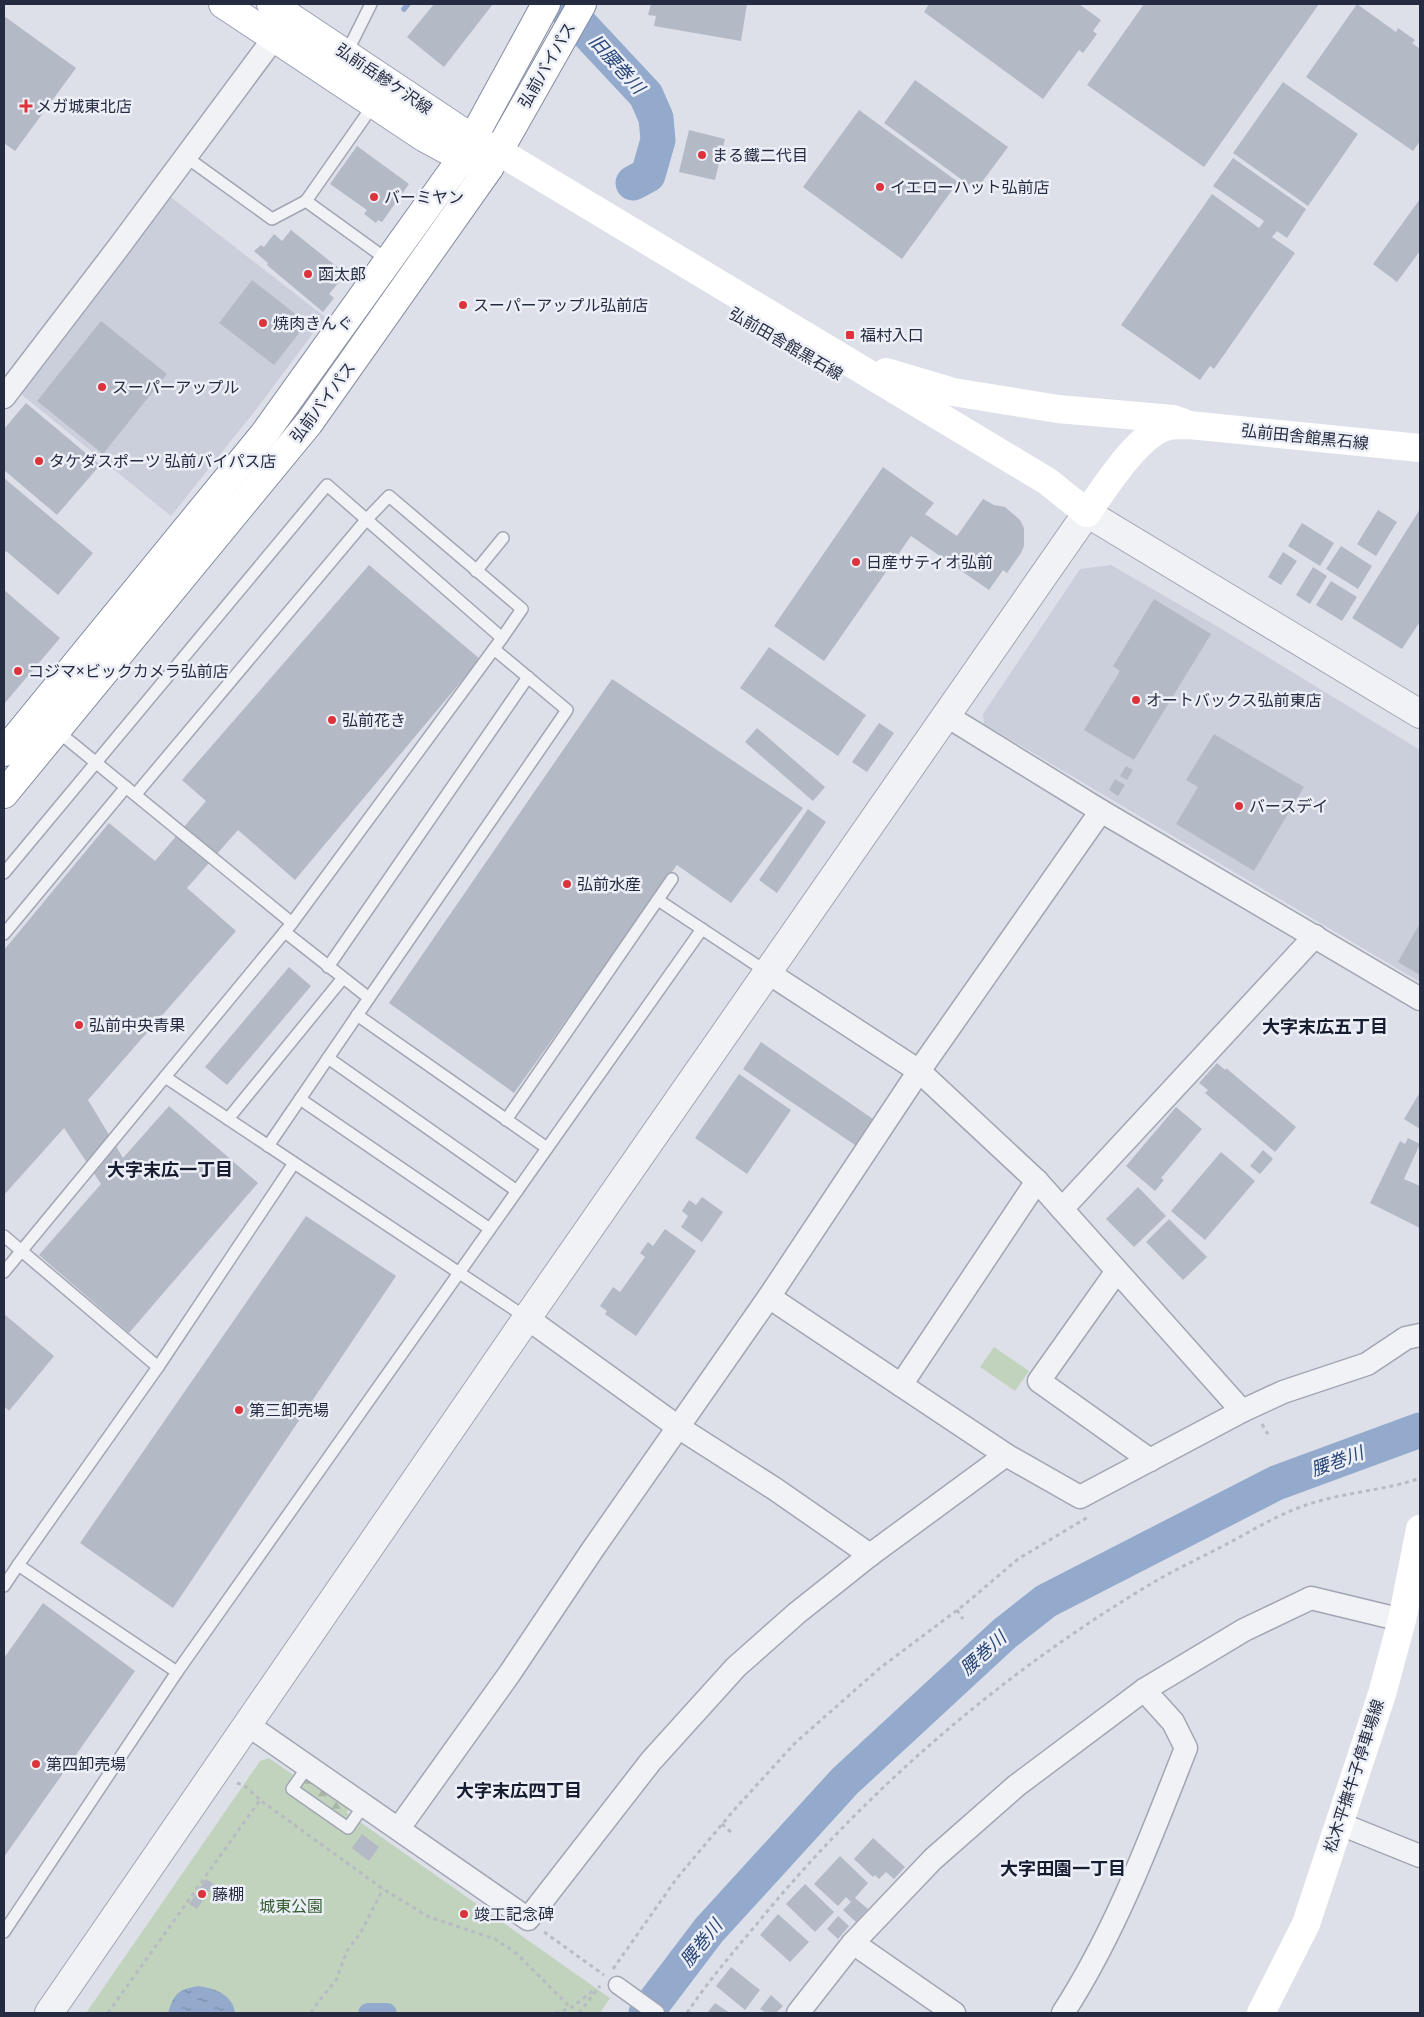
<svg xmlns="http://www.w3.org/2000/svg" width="1424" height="2017" font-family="'Public Sans','Noto Sans JP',sans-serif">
  <defs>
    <pattern id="forest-firs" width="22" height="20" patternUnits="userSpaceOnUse" patternTransform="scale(1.25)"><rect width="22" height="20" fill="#c1d3bd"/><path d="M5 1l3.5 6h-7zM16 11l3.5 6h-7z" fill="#a6b5a4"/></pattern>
    <pattern id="water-ripples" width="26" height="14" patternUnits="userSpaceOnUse" patternTransform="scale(1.25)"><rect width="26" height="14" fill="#93aacd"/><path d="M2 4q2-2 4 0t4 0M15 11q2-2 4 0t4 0" fill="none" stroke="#788ba8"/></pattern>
  </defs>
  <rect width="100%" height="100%" fill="#dde0e9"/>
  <g fill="#cbcfdb">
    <path d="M168,195L325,317L258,407L171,516L21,394Z"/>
    <path d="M1111,565L1220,628L1420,750V982L984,724L983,714L1080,569Z"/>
  </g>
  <g fill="#c1d3bd">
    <path d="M994,1347L1029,1371L1015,1391L980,1367Z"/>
    <path d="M269,1758L610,1998L600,2013H86L260,1761Z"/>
  </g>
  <path fill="url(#forest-firs)" d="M307,1777L351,1806L344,1817L299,1787Z"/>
  <path fill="url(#water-ripples)" d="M198,1986C215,1988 233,1995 235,2013H168C174,1993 178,1990 198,1986Z"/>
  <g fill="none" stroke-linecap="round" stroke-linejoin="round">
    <path stroke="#93aacd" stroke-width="5.5" d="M404,9L408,4"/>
    <path stroke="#93aacd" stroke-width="20" d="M368,2013H387"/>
    <g stroke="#93aacd" stroke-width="35">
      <path d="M561,4L646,95L656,118L658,140L648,175L633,183"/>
      <path d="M646,2013L709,1930L845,1781L1004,1634L1046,1601L1276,1483L1420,1430"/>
    </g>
  </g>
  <g fill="#b4b9c6">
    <path d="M434,4H493L444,67L407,37Z"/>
    <path d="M651,4H747L741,41L654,26L656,16L648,15Z"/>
    <path d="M929,4H1079L1101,20L1093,31L1097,34L1083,53L1079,50L1043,99L924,12Z"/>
    <path d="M1144,4H1319L1204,167L1087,85Z"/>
    <path d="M1357,4L1396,32L1398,28L1415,40L1412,43L1420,49V141L1413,151L1306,77Z"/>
    <path d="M4,16L76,68L15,151L4,143Z"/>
    <path d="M915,80L1008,147L976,190L884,123Z"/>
    <path d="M1283,82L1358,134L1308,206L1233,153Z"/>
    <path d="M859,110L958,182L902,259L803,187Z"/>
    <path d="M689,130L725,139L715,180L679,172Z"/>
    <path d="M357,146L409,184L382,222L378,220L376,223L364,214L367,210L330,184Z"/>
    <path d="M1233,158L1306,209L1287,238L1277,231L1272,237L1295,253L1214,369L1210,366L1200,380L1121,325L1212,194L1259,228L1264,221L1213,186Z"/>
    <path d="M1420,199V251L1397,282L1373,264Z"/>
    <path d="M291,230L341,270L334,278L339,282L329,294L334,298L323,312L267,265L268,263L254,251L261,245L264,247L274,234L282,241Z"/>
    <path d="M252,280L307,323L274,365L219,323Z"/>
    <path d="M101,321L167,374L103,454L37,401Z"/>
    <path d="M26,403L100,465L57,515L4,470V429Z"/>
    <path d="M883,467L934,503L925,514L957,536L983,499L994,505L1005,507L1020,520L1024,528V546L1021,553L1007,573L1003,570L989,590L911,536L824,661L774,626Z"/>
    <path d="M4,478L93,553L58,595L6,551L4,553Z"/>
    <path d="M1420,509V624L1419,623L1402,649L1352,618Z"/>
    <path d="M1378,510L1397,522L1376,556L1357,544Z"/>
    <path d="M1302,523L1334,543L1320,566L1288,546Z"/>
    <path d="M1341,546L1372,566L1358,589L1326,569Z"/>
    <path d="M1283,552L1297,561L1281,585L1268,577Z"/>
    <path d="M369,565L480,659L295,880L238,830L187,888L236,931L88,1100L123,1158L169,1106L258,1183L129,1333L39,1255L101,1184L64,1128L4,1195V950L109,823L155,861L206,801L182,780Z"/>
    <path d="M1313,567L1327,576L1310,604L1296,595Z"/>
    <path d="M1331,581L1357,597L1342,621L1316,605Z"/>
    <path d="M4,590L60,638L4,704Z"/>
    <path d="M1154,599L1211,634L1134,760L1084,730L1120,671L1113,666Z"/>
    <path d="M769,647L866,715L838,756L740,688Z"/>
    <path d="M612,679L803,808L731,903L677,865L514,1093L389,1003Z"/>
    <path d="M879,723L894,733L867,772L852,762Z"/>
    <path d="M757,728L825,787L813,801L745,742Z"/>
    <path d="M1214,734L1304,787L1254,871L1176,824L1198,787L1186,780Z"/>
    <path d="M1126,766L1133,770L1127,780L1120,776Z"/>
    <path d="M1115,779L1125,785L1118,796L1109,790Z"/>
    <path d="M808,809L826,822L777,893L759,880Z"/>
    <path d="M1420,923V975L1398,962Z"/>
    <path d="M289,967L311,986L227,1085L205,1067Z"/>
    <path d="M761,1042L873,1119L855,1145L743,1069Z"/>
    <path d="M1217,1063L1225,1070L1226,1068L1296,1127L1275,1152L1205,1093L1208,1090L1199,1083Z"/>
    <path d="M739,1074L791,1110L747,1174L695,1138Z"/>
    <path d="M1420,1092V1129L1404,1119Z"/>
    <path d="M1176,1107L1202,1129L1161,1178L1164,1180L1155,1191L1126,1166Z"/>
    <path d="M1408,1138L1420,1144L1404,1179L1420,1186V1228L1370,1203L1400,1141L1405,1144Z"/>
    <path d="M1263,1150L1273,1159L1260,1174L1250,1166Z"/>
    <path d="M1221,1152L1255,1181L1205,1240L1171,1211Z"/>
    <path d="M1138,1187L1166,1216L1134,1247L1106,1219Z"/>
    <path d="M702,1197L723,1212L702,1242L681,1227L688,1216L682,1211L689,1200L696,1205Z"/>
    <path d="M306,1216L396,1276L173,1608L80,1543Z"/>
    <path d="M1169,1219L1207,1257L1183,1280L1146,1242Z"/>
    <path d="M665,1229L696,1251L636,1336L605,1314L607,1311L600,1306L613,1287L620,1292L645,1257L640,1253L648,1242L653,1246Z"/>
    <path d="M4,1314L54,1356L9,1411L4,1406Z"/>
    <path d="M43,1603L135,1671L4,1857V1658Z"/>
    <path d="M362,1834L379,1847L369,1861L352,1848Z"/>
    <path d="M873,1838L905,1867L894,1879L886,1872L879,1879L875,1875L873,1877L854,1859Z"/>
    <path d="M840,1856L868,1883L855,1898L868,1909L856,1922L843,1910L851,1902L846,1897L838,1906L814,1884Z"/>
    <path d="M206,1879L214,1884L197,1909L189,1904Z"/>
    <path d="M805,1884L834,1912L815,1932L786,1904Z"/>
    <path d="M778,1914L809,1942L790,1962L760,1935Z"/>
    <path d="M838,1916L849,1926L838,1939L827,1929Z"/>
    <path d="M731,1967L760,1990L745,2010L716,1986Z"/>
    <path d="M771,1995L783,2006L776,2013H766L760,2009Z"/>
    <path d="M715,2003L730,2013H707Z"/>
  </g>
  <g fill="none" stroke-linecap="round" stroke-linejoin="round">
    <defs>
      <g id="service">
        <path d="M346,54L371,4"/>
        <path d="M186,157L272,219L306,201L389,261"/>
        <path d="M306,201L374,104"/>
        <path d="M476,571L503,538"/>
        <path d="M56,730L292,923"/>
        <path d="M136,794L366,520L389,496L522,609L502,638"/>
        <path d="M4,873L327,485L502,638L292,923L4,1272"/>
        <path d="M658,900L767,972"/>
        <path d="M4,934L126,787"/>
        <path d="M328,967L528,677"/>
        <path d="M369,998L567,710L494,649"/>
        <path d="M357,1015L547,1148"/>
        <path d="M328,1058L517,1191"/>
        <path d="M165,1077L527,1318"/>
        <path d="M300,1099L490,1229"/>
        <path d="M228,1119L343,978"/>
        <path d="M506,1120L672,879"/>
        <path d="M268,1146L369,998L285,932"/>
        <path d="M4,1236L158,1367L18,1565L177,1672L702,929"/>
        <path d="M158,1367L294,1163"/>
        <path d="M4,1586L18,1565"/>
        <path d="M308,1766L292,1789L348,1828L364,1805"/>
        <path d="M4,1932L177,1672"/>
      </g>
      <path id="pedestrian" d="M617,1985L656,2013"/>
      <g id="minor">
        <path d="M4,397L118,248L274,38"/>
        <path d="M947,716L1101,811L1420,999"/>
        <path d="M767,972L919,1071L1037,1181L1242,1411"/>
        <path d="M1062,1209L1315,936"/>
        <path d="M1117,1271L1039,1381L1150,1460"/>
        <path d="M769,1297L1006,1455L1080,1497L1242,1411L1283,1392L1367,1364L1406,1338L1420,1335"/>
        <path d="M527,1318L678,1427L775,1489L870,1555"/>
        <path d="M901,1385L1037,1181"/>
        <path d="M248,1725L528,1919L651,1761L736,1667L797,1613L870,1555L1006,1455"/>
        <path d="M1338,1823L1420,1856"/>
        <path d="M399,1828L510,1673L593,1549L769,1297L919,1071L1101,811"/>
        <path d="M853,1943L954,2013"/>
        <path d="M798,2013L853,1943L933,1859L1016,1786L1144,1690L1244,1630L1311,1598L1402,1620"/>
        <path d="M1063,2013C1116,1931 1150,1839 1186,1748L1173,1722L1144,1690"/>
      </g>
      <path id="tertiary" d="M49,2013L527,1318L1087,513L1420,714"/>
      <g id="primary">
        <path d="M223,4L425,138L462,158L489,168"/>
        <path d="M271,4L473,139L494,149"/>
      </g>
      <g id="trunk">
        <path d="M4,752L264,434L462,158L546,4"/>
        <path d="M4,794L309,423L489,168L582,4"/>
      </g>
    </defs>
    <use href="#service" stroke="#a2a6b3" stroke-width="14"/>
    <use href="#pedestrian" stroke="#a2a6b3" stroke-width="19"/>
    <use href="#minor" stroke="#a2a6b3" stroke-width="25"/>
    <use href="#tertiary" stroke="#a2a6b3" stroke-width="30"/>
    <use href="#primary" stroke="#9ba3b6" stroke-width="30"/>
    <use href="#trunk" stroke="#838ca1" stroke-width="30"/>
    <g stroke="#b7bbc3" stroke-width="3" stroke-dasharray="4 4" stroke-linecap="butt">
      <path d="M1262,1424L1269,1436"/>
      <path d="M957,1610L963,1619"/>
      <path d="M237,1783L244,1785L260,1800"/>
      <path d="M722,1824L732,1833"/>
      <path d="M544,1932L604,1975"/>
      <path d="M613,1969L677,1878L734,1810L795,1743L880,1668L964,1605L1018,1559L1088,1517"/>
      <path d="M108,2013L260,1800L383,1889L429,1917L495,1939L516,1953L571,2008"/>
      <path d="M311,2013L319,2001L336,1980L347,1951L361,1932L383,1889"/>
      <path d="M555,2013L571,2008L594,1990"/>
      <path d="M579,2013L600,1986"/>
      <path d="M687,2013C710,1978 738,1947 765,1914C873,1784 1004,1672 1149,1585C1172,1571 1196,1560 1219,1548C1245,1535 1271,1518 1298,1508C1338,1492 1381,1492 1420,1478"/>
    </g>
    <use href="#service" stroke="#f0f2f6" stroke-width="11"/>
    <use href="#pedestrian" stroke="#f0f2f6" stroke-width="16"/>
    <use href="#minor" stroke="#f0f2f6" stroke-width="22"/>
    <use href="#tertiary" stroke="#f0f2f6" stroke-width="28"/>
    <g stroke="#fff" stroke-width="28">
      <path d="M498,151L1047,481L1087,513"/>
      <path d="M886,372L953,392L1058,409L1173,419L1182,422"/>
      <path d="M1087,513C1104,489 1139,432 1169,426C1175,425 1183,425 1189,425L1420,448"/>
      <path d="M1261,2013L1306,1924L1382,1694L1402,1620L1420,1529"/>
    </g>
    <use href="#primary" stroke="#fff" stroke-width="28"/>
    <use href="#trunk" stroke="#fff" stroke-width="28"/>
  </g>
  <g fill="#dd333c" stroke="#eceff6" stroke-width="2">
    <path d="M23.5 98.5h5v5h5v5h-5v5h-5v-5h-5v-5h5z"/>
    <circle cx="702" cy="155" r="5"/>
    <circle cx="880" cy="187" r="5"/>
    <circle cx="374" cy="197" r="5"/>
    <circle cx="308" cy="274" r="5"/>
    <circle cx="463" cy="305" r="5"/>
    <circle cx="263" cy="323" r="5"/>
    <rect x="845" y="330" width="10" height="10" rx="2.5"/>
    <circle cx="102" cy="387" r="5"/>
    <circle cx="39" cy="461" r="5"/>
    <circle cx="856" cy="562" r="5"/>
    <circle cx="18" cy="671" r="5"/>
    <circle cx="1136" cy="700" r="5"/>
    <circle cx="332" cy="720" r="5"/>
    <circle cx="1239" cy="806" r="5"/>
    <circle cx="567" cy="884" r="5"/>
    <circle cx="79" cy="1025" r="5"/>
    <circle cx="239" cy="1410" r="5"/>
    <circle cx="36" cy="1764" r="5"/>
    <circle cx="202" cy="1894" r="5"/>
    <circle cx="464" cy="1914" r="5"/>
  </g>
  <g text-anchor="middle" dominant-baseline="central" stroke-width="5" stroke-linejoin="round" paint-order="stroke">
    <g font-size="16" fill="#252c41" stroke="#eceff6">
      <text transform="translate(547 65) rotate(-60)">弘前バイパス</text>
      <text transform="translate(384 79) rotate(34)">弘前岳鰺ケ沢線</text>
      <text transform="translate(786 344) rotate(30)">弘前田舎館黒石線</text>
      <text transform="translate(323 402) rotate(-53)">弘前バイパス</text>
      <text transform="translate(1305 437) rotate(6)">弘前田舎館黒石線</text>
      <text transform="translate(1354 1776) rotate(-72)">松木平撫牛子停車場線</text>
    </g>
    <g font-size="16" fill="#252c41" stroke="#eceff6" text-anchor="start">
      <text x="36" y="106">メガ城東北店</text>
      <text x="712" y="155">まる鐵二代目</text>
      <text x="890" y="187">イエローハット弘前店</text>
      <text x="384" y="197">バーミヤン</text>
      <text x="318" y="274">函太郎</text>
      <text x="473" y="305">スーパーアップル弘前店</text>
      <text x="273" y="323">焼肉きんぐ</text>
      <text x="860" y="335">福村入口</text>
      <text x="112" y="387">スーパーアップル</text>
      <text x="49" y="461">タケダスポーツ 弘前バイパス店</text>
      <text x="866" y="562">日産サティオ弘前</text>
      <text x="28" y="671">コジマ×ビックカメラ弘前店</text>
      <text x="1146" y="700">オートバックス弘前東店</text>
      <text x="342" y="720">弘前花き</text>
      <text x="1249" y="806">バースデイ</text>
      <text x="577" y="884">弘前水産</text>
      <text x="89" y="1025">弘前中央青果</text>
      <text x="249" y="1410">第三卸売場</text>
      <text x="46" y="1764">第四卸売場</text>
      <text x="212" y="1894">藤棚</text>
      <text x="474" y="1914">竣工記念碑</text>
    </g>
    <g font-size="16" fill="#355e30" stroke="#eceff6">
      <text x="291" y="1906">城東公園</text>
    </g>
    <g font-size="18" font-style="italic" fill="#2a4679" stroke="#eceff6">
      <text transform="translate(617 64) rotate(48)">旧腰巻川</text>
      <text transform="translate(1337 1461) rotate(-20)">腰巻川</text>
      <text transform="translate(983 1653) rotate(-42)">腰巻川</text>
      <text transform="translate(701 1943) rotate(-51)">腰巻川</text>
    </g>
    <g font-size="18" font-weight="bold" fill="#171d31" stroke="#eceff6">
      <text x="1325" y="1026">大字末広五丁目</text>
      <text x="170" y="1169">大字末広一丁目</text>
      <text x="519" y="1790">大字末広四丁目</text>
      <text x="1063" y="1868">大字田園一丁目</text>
    </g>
  </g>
  <rect width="1424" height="2017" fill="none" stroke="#252c41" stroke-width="10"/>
</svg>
